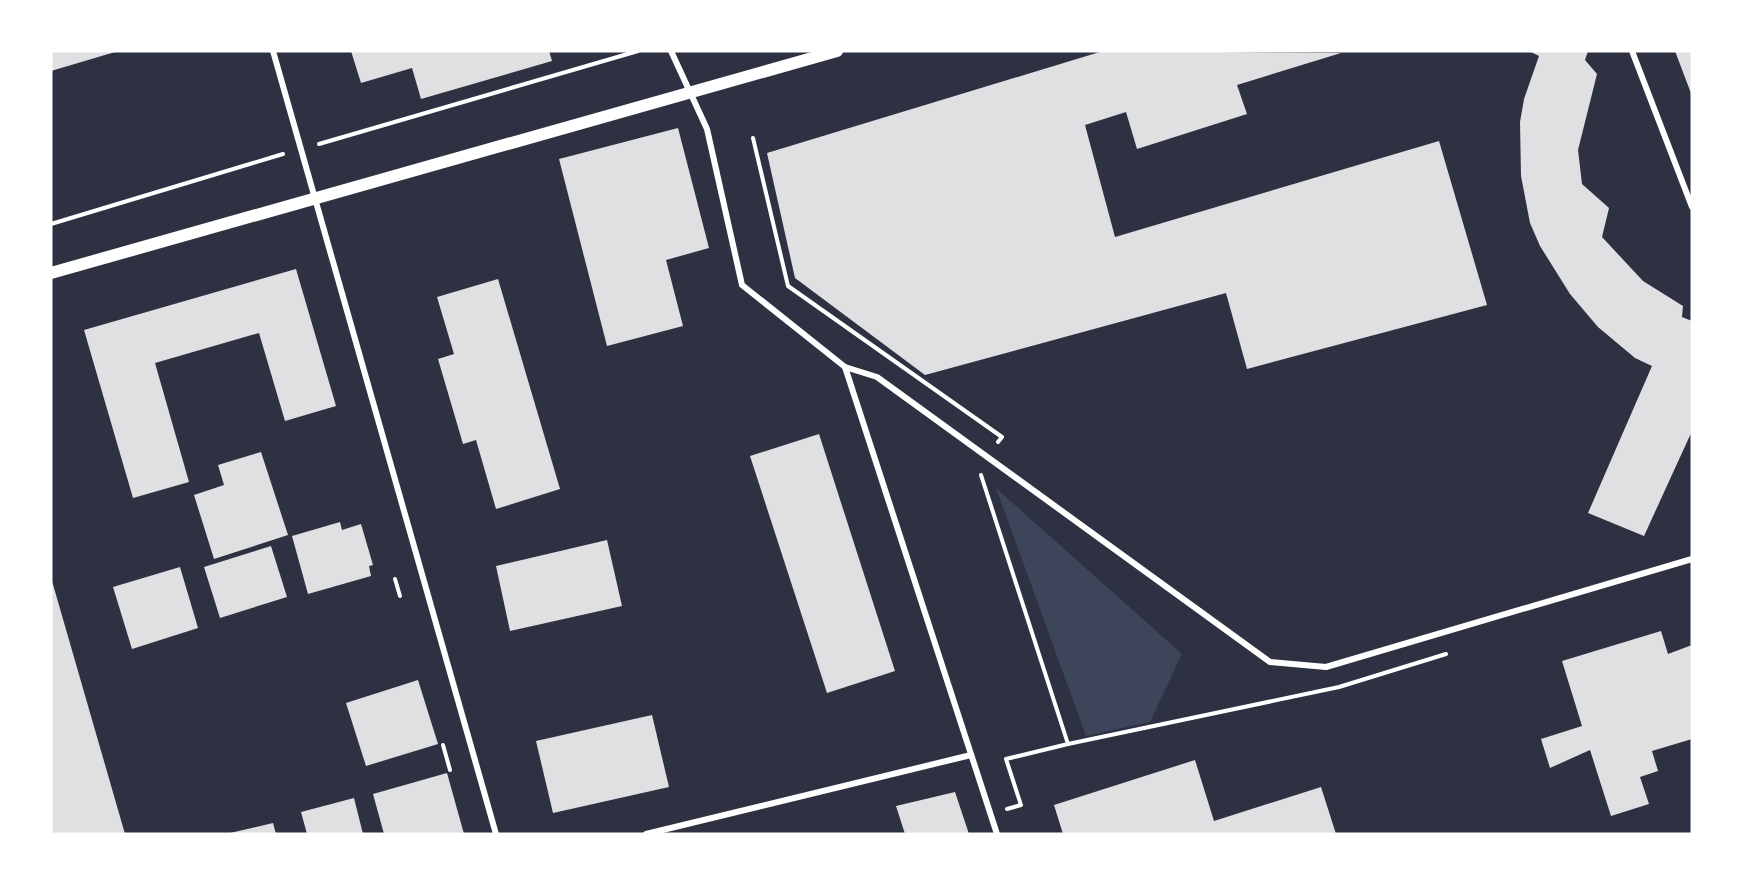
<svg xmlns="http://www.w3.org/2000/svg" width="1743" height="885" font-family="'Archivo Narrow',sans-serif">
  <rect width="100%" height="100%" fill="#2d3142"/>
  <path fill="#3c4559" d="M996,488L1182,654L1150,722L1086,736Z"/>
  <g fill="#e0e0e3">
    <path d="M51,51H115V52L51,71Z"/>
    <path d="M351,51H549L552,61L421,99L412,68L361,83Z"/>
    <path d="M1103,51L1341,53L1237,85L1247,114L1137,149L1126,112L1085,125L1115,237L1439,141L1487,305L1247,369L1226,293L925,375L795,278L767,153Z"/>
    <path d="M1529,51H1588L1585,60L1597,74L1578,150L1582,184L1609,208L1602,237L1643,281L1683,306L1682,317L1692,321V431L1644,536L1588,513L1652,366L1635,358L1598,327L1570,294L1540,246L1530,223L1521,176L1520,122L1524,99L1539,56Z"/>
    <path d="M1675,51H1692V96Z"/>
    <path d="M678,128L709,248L666,260L683,326L607,346L559,159Z"/>
    <path d="M296,269L336,406L285,421L259,333L155,363L189,482L133,498L84,330Z"/>
    <path d="M498,279L560,489L496,509L476,440L463,444L438,359L454,354L437,297Z"/>
    <path d="M819,434L895,671L827,693L750,456Z"/>
    <path d="M261,452L288,535L214,559L194,495L224,485L218,465Z"/>
    <path d="M340,522L342,530L361,524L373,565L369,566L371,576L308,594L292,536Z"/>
    <path d="M607,540L622,606L510,631L496,566Z"/>
    <path d="M271,546L287,597L220,618L204,567Z"/>
    <path d="M180,567L198,628L132,649L113,587Z"/>
    <path d="M51,581H52L125,834H51Z"/>
    <path d="M1661,631L1668,654L1692,645V739L1652,751L1658,771L1640,777L1649,804L1611,816L1590,750L1550,768L1541,739L1582,726L1562,661Z"/>
    <path d="M418,680L438,744L366,766L346,703Z"/>
    <path d="M652,715L669,787L553,813L536,741Z"/>
    <path d="M1195,760L1214,821L1321,787L1336,834H1063L1054,805Z"/>
    <path d="M447,773L464,834H384L373,794Z"/>
    <path d="M955,792L969,834H905L896,806Z"/>
    <path d="M354,798L363,834H307L301,812Z"/>
    <path d="M273,823L276,834H230V833Z"/>
  </g>
  <g fill="none" stroke-linecap="round" stroke-linejoin="round">
    <g stroke="#fff" stroke-width="4">
      <path d="M753,138L788,286L1002,437L998,442"/>
      <path d="M319,144L638,51"/>
      <path d="M51,224L283,154"/>
      <path d="M981,475L1068,744L1006,759L1021,805L1007,809"/>
      <path d="M395,579L400,596"/>
      <path d="M1068,744L1339,687L1446,654"/>
      <path d="M443,745L450,770"/>
    </g>
    <g stroke="#fff" stroke-width="6">
      <path d="M273,51L496,834"/>
      <path d="M671,51L707,129L742,285L845,367L997,834"/>
      <path d="M1632,51L1692,207"/>
      <path d="M845,367L877,377L1270,662L1326,667L1692,559"/>
      <path d="M646,834L971,755"/>
    </g>
    <path stroke="#fff" stroke-width="12" d="M51,273L837,51"/>
  </g>
  <rect width="1743" height="885" fill="none" stroke="#ffffff" stroke-width="105"/>
</svg>
